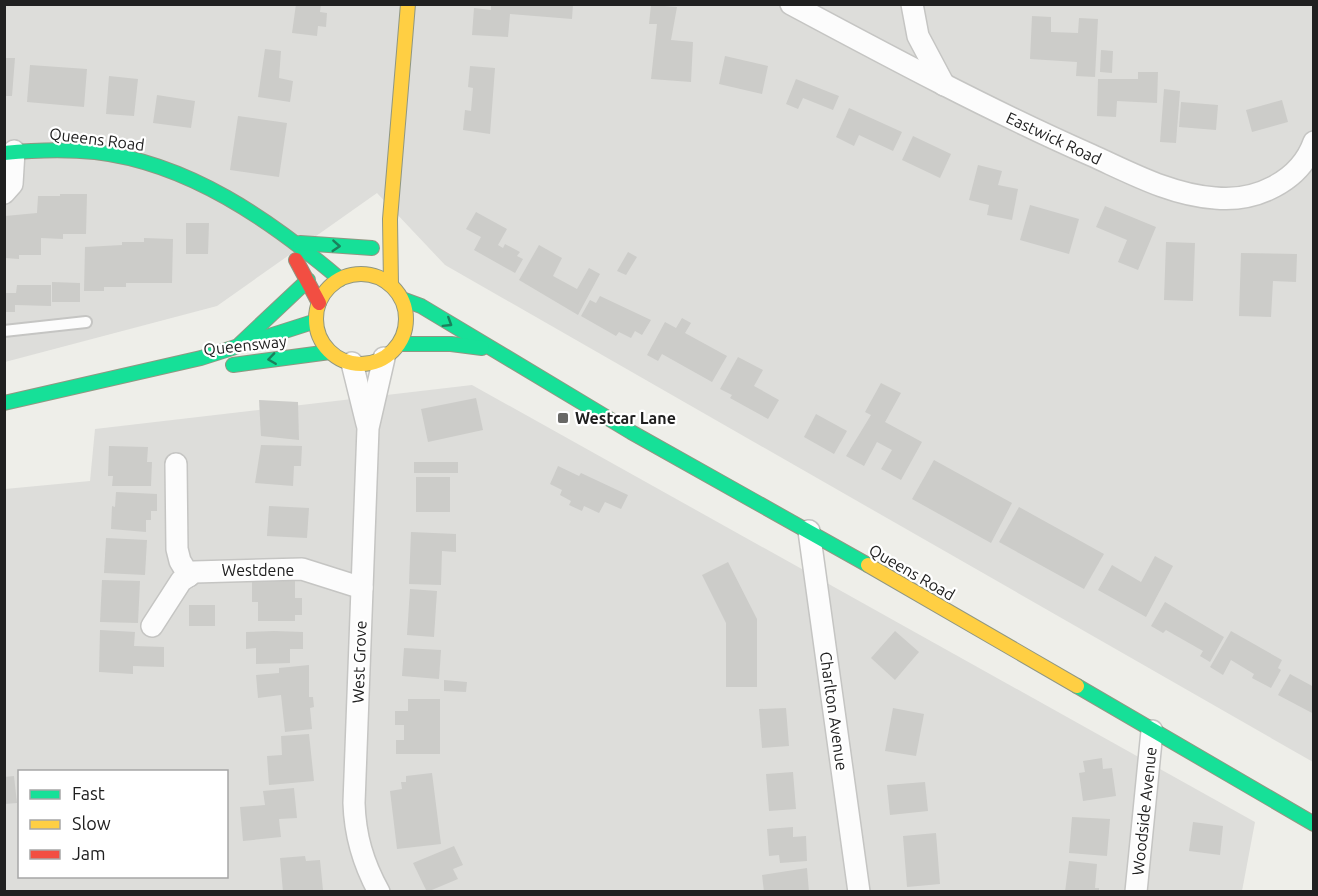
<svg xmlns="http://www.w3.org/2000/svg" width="1318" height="896" font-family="Ubuntu,sans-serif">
  <rect width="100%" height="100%" fill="#eeeee9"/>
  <g fill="#ddddda" fill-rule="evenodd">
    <path d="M5,5H1313V762L445,265L377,193L217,306L5,362Z"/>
    <path d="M472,385L1255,822L1242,891L5,892V489L90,481L95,429ZM20,772H226V876H20Z"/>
  </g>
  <g fill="#ccccc9">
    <path d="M296,4H321L320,12L327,13L326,27L318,26L317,36L292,33Z"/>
    <path d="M491,4H573L572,19L510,14L508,37L472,35L474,8L491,10Z"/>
    <path d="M651,5L677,7L671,40L693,42L691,82L651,79L657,24H649Z"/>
    <path d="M1032,16L1051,17V32L1078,33L1079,18L1098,19L1095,77L1076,76L1077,62L1030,59Z"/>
    <path d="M265,49L281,51L279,78L293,81L290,102L258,97Z"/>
    <path d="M1101,50L1113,51L1112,73L1100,72Z"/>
    <path d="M725,56L768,66L762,94L719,84Z"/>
    <path d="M5,58H15L12,96H5Z"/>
    <path d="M30,65L87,69L84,107L27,102Z"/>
    <path d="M470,66L495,68L490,134L463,130L465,110L471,111L473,88L468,87Z"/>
    <path d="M1138,72H1158L1157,103L1117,101L1116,117L1097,116L1098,79H1138Z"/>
    <path d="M109,76L138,79L134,116L106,114Z"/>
    <path d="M796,79L839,96L833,110L803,98L798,109L786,104Z"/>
    <path d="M1164,89L1180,91L1176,143L1160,142Z"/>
    <path d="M157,95L195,101L191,128L153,123Z"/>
    <path d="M1282,100L1288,122L1252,132L1246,110Z"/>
    <path d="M1181,102L1218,105L1216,130L1179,127Z"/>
    <path d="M849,108L902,132L893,151L859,135L854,146L836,137Z"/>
    <path d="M238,116L287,123L279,177L230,170Z"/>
    <path d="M913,136L951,154L940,178L902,160Z"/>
    <path d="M978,165L1002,171L998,185L1018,189L1012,220L987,215L989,205L969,200Z"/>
    <path d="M60,194H87L86,234H63V239L41,238V255H19V259L5,258V216L37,213L38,196H60Z"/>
    <path d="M1030,205L1079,219L1069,254L1020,240Z"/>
    <path d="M1105,206L1156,227L1138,270L1118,262L1127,240L1096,227Z"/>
    <path d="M476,212L507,229L498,245L503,248L505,244L520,252L517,256L523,259L515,273L474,250L481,237L466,229Z"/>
    <path d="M186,223H209L208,254H186Z"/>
    <path d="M144,238L173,239L172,283H126V287H104V291H84L85,247L122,245V242H144Z"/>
    <path d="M1166,242L1195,243L1193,301L1164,300Z"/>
    <path d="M539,245L562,258L553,276L577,289L589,268L600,274L578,315L519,280Z"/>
    <path d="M628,252L637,257L626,275L617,271Z"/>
    <path d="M1241,253L1297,254L1296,282L1273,281L1271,317L1239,316Z"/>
    <path d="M52,282L80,283V302H52Z"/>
    <path d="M17,285H51V306L15,305V312H4V293H16Z"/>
    <path d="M600,296L651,320L642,335L635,331L631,338L619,332L616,336L581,316L590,300L596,303Z"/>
    <path d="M682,318L691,323L685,333L727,356L712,382L662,354L658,361L647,355L665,322L676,328Z"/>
    <path d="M738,357L763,370L754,386L779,400L768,419L730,398L732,395L720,389Z"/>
    <path d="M881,383L901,393L885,422L922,442L901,480L881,469L892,450L877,442L864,466L846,456L871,415L865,412Z"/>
    <path d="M476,398L483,430L428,442L421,409Z"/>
    <path d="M259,400L298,402L299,440L261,436Z"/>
    <path d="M816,414L847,431L834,454L804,437Z"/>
    <path d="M261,445L302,446L301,466H294L293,486L255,483Z"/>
    <path d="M109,446L148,447L147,462H152L151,486H112L113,476H108Z"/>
    <path d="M934,460L1012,503L991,543L912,499Z"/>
    <rect x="414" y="462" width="44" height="11"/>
    <path d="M558,466L579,476L581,473L628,495L621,509L605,502L599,513L584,506L582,511L569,505L571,501L560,495L562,490L550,484Z"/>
    <rect x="416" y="477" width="34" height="35"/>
    <path d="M116,492L157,494V511H151V520H146V532L111,529L112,506L115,507Z"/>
    <path d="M269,506L309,508L307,538L267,536Z"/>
    <path d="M1019,507L1104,554L1084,589L999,542Z"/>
    <path d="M411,532L456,534V552L442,551L441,585L409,584Z"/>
    <path d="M106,538L147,540L145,575L104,573Z"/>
    <path d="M1155,556L1173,566L1146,617L1098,590L1112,565L1141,582Z"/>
    <path d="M728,562L757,619V687H726V623L702,575Z"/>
    <path d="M258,579H295V598H302V615H295V621H258V602H252V582H258Z"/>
    <path d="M102,580L140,581L138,623L100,622Z"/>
    <path d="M410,589L437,591L434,637L407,635Z"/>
    <path d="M1165,602L1224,637L1210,662L1200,656L1203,651L1166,630L1163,633L1151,626Z"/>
    <rect x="189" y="605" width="26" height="21"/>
    <path d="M100,630L135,632L134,646L164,647V667L133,666V674L99,672Z"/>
    <path d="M274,631L303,632V649H290V663L256,664V648L246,649V632Z"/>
    <path d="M895,631L919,652L895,680L871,658Z"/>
    <path d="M1231,631L1282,660L1278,668L1281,670L1271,688L1252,678L1254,674L1231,660L1223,675L1210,667Z"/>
    <path d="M404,648L441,650L439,679L402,676Z"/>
    <path d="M309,665V697H313L314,707L310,708L312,729L285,732L281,695L258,698L256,675L279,673V668Z"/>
    <path d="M1290,674L1314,687V714L1278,695Z"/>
    <path d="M444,680L467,682L466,692L444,691Z"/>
    <path d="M408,699H440V754H396V740H404V725H395V711H408Z"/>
    <path d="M786,708L789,746L762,748L759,709Z"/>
    <path d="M893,708L924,714L916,756L885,751Z"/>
    <path d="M309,734L314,781L269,785L267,756L282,755L281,736Z"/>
    <path d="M1102,758L1103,769L1112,768L1116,796L1083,801L1079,773L1085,772L1083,761Z"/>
    <path d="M793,772L796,809L769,811L766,774Z"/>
    <path d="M432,773L441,844L397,849L390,791L402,789L401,782H406V776Z"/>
    <path d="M14,776L17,803L4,804V777Z"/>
    <path d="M925,782L928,811L890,815L887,785Z"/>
    <path d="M294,788L297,818L279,819L281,837L243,841L240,807L265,805L263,791Z"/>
    <path d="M1072,817L1110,819L1107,856L1069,853Z"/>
    <path d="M1193,822L1223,826L1220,855L1189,851Z"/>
    <path d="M793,827V837L806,836L807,861L780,863L779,855L769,856L767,829Z"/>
    <path d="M936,833L940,884L907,887L903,836Z"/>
    <path d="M454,846L463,865L453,869L458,879L427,892L413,863Z"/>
    <path d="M305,856L306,861L320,860L323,890L283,892L280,858Z"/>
    <path d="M1069,861L1097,864L1095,888H1099V892H1065Z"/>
    <path d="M807,868L809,892H764L762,875Z"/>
  </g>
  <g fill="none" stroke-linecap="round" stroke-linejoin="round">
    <defs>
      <path id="lane" d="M4,331L86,322"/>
      <g id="street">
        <path d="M791,4C890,57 989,110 1091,155C1131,173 1171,195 1215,198C1255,202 1300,182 1314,142"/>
        <path d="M912,4L918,36L944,85"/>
        <path d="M4,193L12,184L14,151"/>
        <path d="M352,363L367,424"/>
        <path d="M176,464L177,549L180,561L189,576"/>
        <path d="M809,531L859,892"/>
        <path d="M152,626L181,581L194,572L302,569L362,588"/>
        <path d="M379,892C363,863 355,836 354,803L368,428L384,358"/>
        <path d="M1136,892L1152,731"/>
      </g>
      <g id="fast">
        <path d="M4,153C35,150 64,149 95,152C189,163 270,220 340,279"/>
        <path d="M300,243L372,248"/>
        <path d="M402,299L421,306L631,432L868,565"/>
        <path d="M240,344L308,280"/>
        <path d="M399,344H451L482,348"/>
        <path d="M233,365L330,352"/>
        <path d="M4,403L201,358L316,321"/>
        <path d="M1077,686L1314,824"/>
      </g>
      <g id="slow">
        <circle cx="361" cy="319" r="45"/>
        <path d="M391,285L390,219L408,4"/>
        <path d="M868,565L1077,686"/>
      </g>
      <path id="jam" d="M296,260L319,303"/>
    </defs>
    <use href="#lane" stroke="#c5c5c3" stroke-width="14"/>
    <use href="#street" stroke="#c5c5c3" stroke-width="24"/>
    <use href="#fast" stroke="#909782" stroke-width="16"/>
    <use href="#slow" stroke="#909782" stroke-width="16"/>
    <use href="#jam" stroke="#909782" stroke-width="16"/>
    <use href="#lane" stroke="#fcfcfc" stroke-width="10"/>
    <use href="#street" stroke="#fcfcfc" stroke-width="21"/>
    <use href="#fast" stroke="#16e098" stroke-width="14"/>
    <use href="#slow" stroke="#ffcf43" stroke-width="14"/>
    <use href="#jam" stroke="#f24e42" stroke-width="14"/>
  </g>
  <defs><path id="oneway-chevron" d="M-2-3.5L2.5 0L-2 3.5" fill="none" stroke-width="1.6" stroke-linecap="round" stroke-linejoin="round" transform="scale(1.5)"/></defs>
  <g stroke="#1b805c">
    <use href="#oneway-chevron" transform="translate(336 246) rotate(4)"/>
    <use href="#oneway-chevron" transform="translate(448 323) rotate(32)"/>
    <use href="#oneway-chevron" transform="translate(272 359) rotate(172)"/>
  </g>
  <rect fill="#686866" stroke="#fff" stroke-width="2" x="557" y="412" width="12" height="12" rx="3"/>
  <g text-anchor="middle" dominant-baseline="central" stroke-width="4.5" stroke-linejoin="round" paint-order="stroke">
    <g font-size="16" fill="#202020" stroke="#fff">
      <text transform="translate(1054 138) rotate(25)">Eastwick Road</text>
      <text transform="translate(97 139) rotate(7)">Queens Road</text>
      <text transform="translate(245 345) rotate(-6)">Queensway</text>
      <text x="258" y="570">Westdene</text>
      <text transform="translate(912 572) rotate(30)">Queens Road</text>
      <text transform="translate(359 662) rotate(-88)">West Grove</text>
      <text transform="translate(834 711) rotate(82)">Charlton Avenue</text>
      <text transform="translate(1144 811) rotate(-84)">Woodside Avenue</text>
    </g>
    <g font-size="16" font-weight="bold" fill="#202020" stroke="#fff" text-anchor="start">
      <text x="575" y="418">Westcar Lane</text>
    </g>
  </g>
  <rect width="1318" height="896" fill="none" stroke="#202020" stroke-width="12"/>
  <rect x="18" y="770" width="210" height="108" fill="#ffffff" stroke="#a6a6a6" stroke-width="1.5"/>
  <rect x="30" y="790" width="30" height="9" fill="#16e098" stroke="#a6a6a6" stroke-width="1.5"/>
  <text x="72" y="800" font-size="18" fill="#202020">Fast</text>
  <rect x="30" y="820" width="30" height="9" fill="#ffcf43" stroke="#a6a6a6" stroke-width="1.5"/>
  <text x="72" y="830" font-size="18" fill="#202020">Slow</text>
  <rect x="30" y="850" width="30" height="9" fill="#f24e42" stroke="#a6a6a6" stroke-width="1.5"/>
  <text x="72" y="860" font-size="18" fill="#202020">Jam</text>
</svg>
